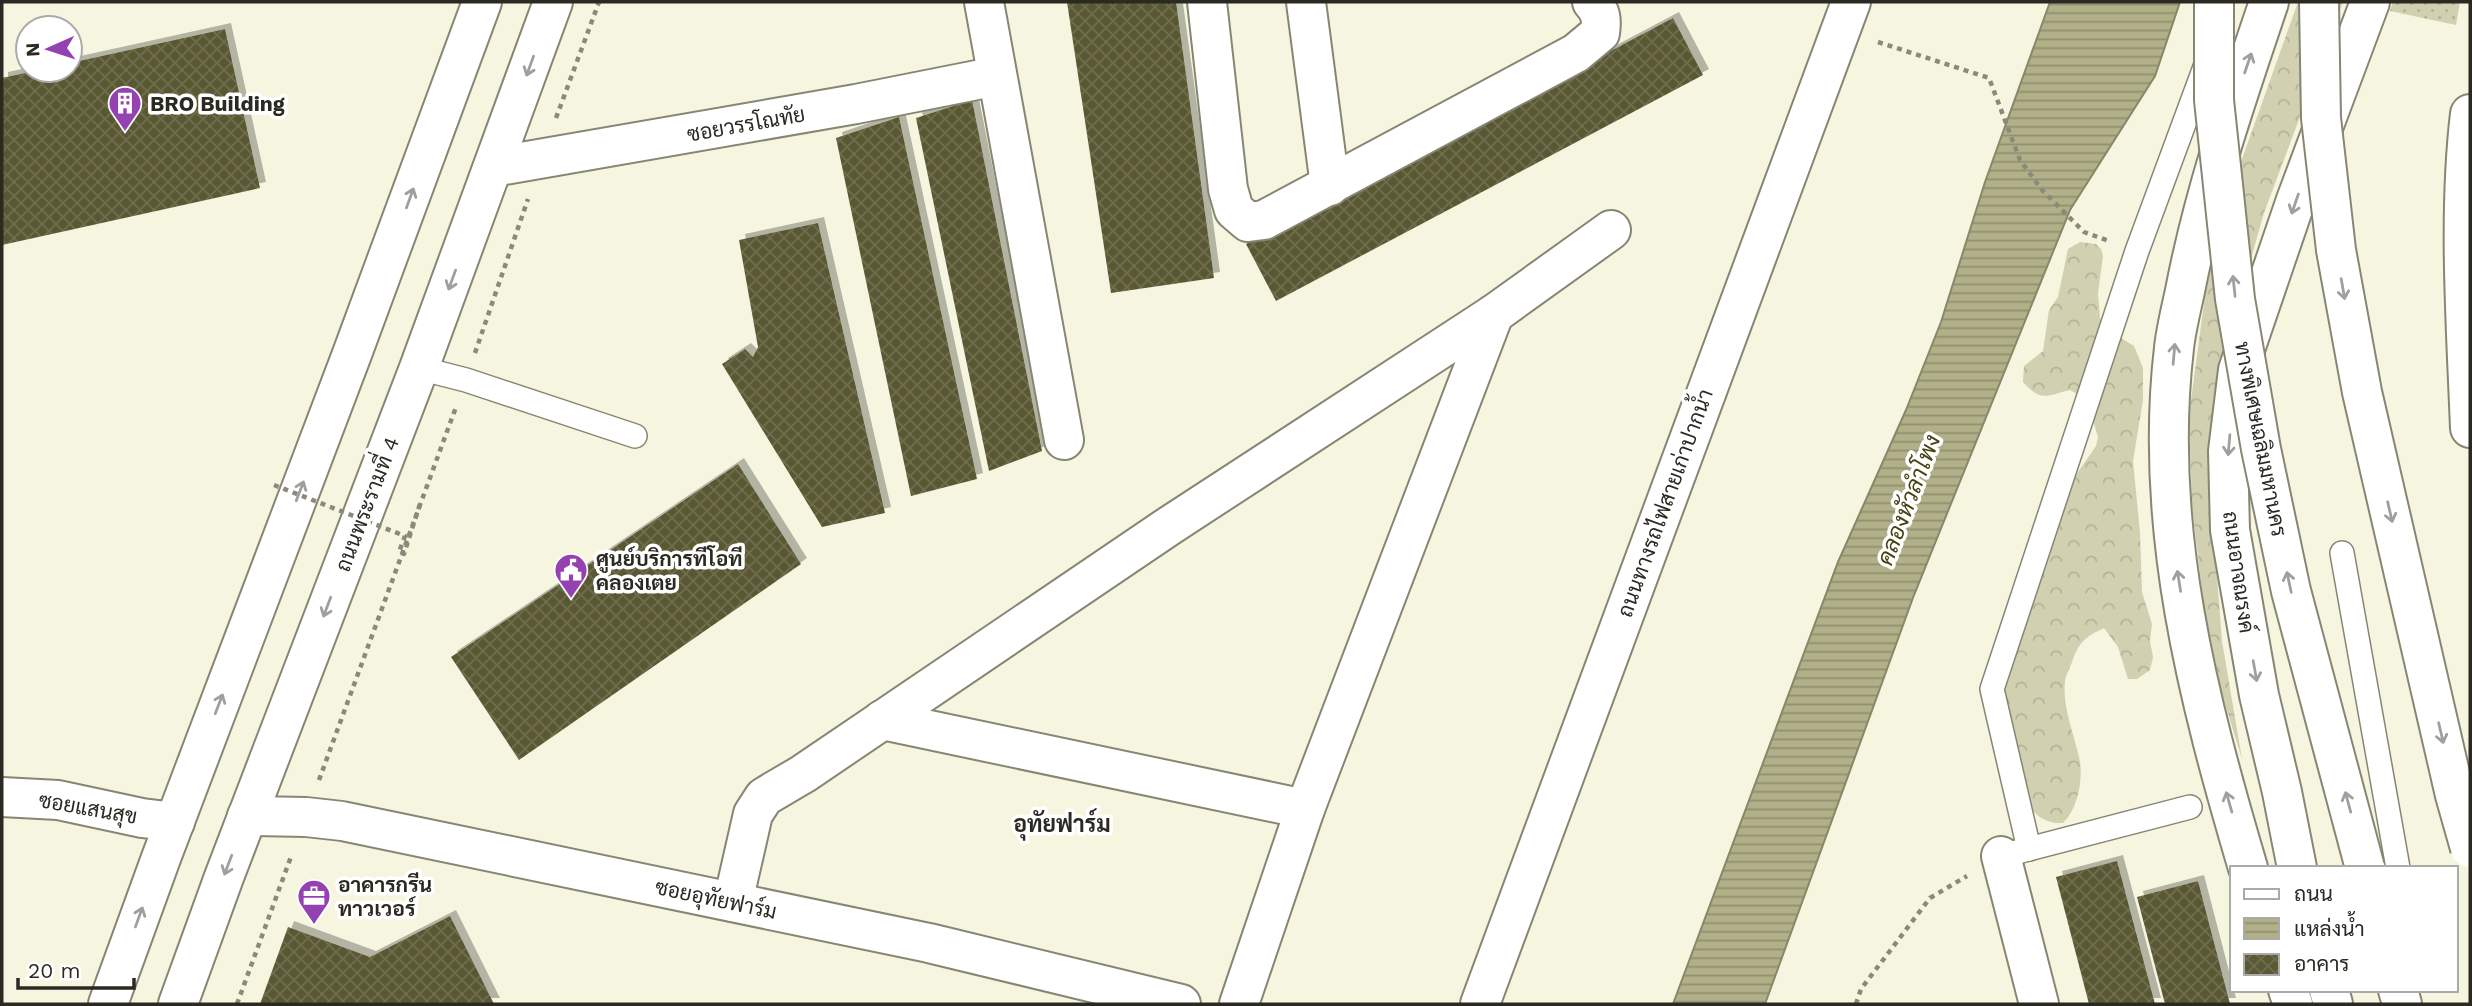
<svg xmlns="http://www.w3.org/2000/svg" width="2472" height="1006" font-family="'Work Sans',Sarabun,sans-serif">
  <defs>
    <pattern id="grass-dots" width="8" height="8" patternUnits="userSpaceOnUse" patternTransform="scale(1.75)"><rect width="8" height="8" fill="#d1d0b1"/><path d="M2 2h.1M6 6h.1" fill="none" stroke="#b4b398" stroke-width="1.8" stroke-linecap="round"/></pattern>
    <pattern id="forest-crowns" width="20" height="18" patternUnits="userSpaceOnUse" patternTransform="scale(1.75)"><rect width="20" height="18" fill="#d1d0b1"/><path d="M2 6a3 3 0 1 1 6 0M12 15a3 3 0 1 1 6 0" fill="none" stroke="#b4b398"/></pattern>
    <pattern id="water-rules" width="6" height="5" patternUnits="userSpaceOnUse" patternTransform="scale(1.75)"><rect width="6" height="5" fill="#b1b088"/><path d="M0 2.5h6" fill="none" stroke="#908f6f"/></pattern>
    <pattern id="building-cross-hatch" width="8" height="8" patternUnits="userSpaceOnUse" patternTransform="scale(1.75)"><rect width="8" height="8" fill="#5a5933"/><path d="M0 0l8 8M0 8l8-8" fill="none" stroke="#6e6d4f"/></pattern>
    <filter id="shadow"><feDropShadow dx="6" dy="-6" stdDeviation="0" flood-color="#0004"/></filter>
  </defs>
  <rect width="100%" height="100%" fill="#f6f5e0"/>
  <path fill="url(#grass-dots)" d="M2393,2H2460L2456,25L2390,11Z"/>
  <g fill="url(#forest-crowns)">
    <path d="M2298,2H2343L2264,213L2221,364L2208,459L2222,641L2242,759L2222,694L2204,607L2192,506L2189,415L2207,281L2237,173Z"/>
    <path d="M2080,242L2096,244L2101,249L2103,256L2098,293L2100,318L2108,330L2134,346L2143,368V400L2133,461L2140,533L2142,592L2152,624L2150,641L2153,657L2150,670L2137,679H2128L2118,647L2104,628C2085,637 2079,642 2072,662C2070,668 2065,676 2065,682C2062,706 2074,734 2079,757C2084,777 2078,809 2063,823C2045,824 2033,814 2025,800L2003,698L2022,619L2051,532L2078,472L2096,446L2098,437L2091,414L2077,394L2070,390C2046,396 2041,402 2023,382L2024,366L2043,351L2049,310L2058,297L2068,249Z"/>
  </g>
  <path fill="url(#water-rules)" stroke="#888869" stroke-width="2" d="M2050,2H2180L2155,76L2070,210L1914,595L1765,1004H1673L1838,562L1906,410L1941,322L1985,182Z"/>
  <g fill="url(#building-cross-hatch)" filter="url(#shadow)">
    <path d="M1067,2H1176L1214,278L1111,293Z"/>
    <path d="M1673,18L1703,75L1276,301L1246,244Z"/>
    <path d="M225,29L260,188L2,245V78L39,70H70V63Z"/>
    <path d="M972,100L1042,451L989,471L916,118Z"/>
    <path d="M899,117L977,479L911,496L836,138Z"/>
    <path d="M818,223L885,513L822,527L722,364L745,349L753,357L758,347L739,240Z"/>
    <path d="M738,464L801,564L519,760L451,657Z"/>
    <path d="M2117,861L2155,1004H2089L2056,877Z"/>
    <path d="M2198,881L2230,1004H2165L2137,897Z"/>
    <path d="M450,916L494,1004H260L288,927L370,957Z"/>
  </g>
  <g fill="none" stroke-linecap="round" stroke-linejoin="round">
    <defs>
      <g id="service">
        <path d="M419,368L466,380L635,436"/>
        <path d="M2342,553L2398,868"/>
        <path d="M2029,849L1992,689L2137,251L2205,67"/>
        <path d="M2017,852L2190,807"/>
      </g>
      <g id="minor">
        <path d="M984,2L1064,440"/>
        <path d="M1207,2L1228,189L1234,210L1248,222L1264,220L1576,53L1600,33C1602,19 1601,12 1592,2"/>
        <path d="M1306,2L1330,186"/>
        <path d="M493,167L856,104L997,76"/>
        <path d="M882,720L1305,809"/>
        <path d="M2,797L58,800L142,818L175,822"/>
        <path d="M247,816L306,817L342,821L929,943L1181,1004"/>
        <path d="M2001,856L2039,1004"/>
        <path d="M733,902L753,814L764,797L803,774L1169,526L1494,314L1611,230"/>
        <path d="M1239,1004L1305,809L1494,314"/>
      </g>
      <path id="tertiary" d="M1480,1004L1851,2"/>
      <g id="secondary">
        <path d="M2248,868C2198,699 2153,526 2174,348C2176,329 2181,310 2185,291C2204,192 2237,97 2269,2"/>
        <path d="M2297,868L2282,792L2259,695L2230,530L2228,451L2238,370L2296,200L2370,2"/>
        <path d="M2288,990L2293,1004"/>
        <path d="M2329,990L2333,1004"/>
      </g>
      <g id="primary">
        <path d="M108,1004L161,858L352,354L482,2"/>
        <path d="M178,1004L224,877L419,368L553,2"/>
      </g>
      <g id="motorway">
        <path d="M2470,114C2458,215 2466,326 2470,428"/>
        <path d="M2398,990L2402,1004"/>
      </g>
    </defs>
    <use href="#service" stroke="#878673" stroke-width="26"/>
    <use href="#minor" stroke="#878673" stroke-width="42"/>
    <use href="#tertiary" stroke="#878673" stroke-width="42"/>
    <use href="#secondary" stroke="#878673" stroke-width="42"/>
    <use href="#primary" stroke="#878673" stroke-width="42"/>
    <use href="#motorway" stroke="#878673" stroke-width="42"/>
    <g stroke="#8a897b" stroke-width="4.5" stroke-dasharray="5 5" stroke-linecap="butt">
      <path d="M1878,42L1989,78L2020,160L2042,190L2084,232L2109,241"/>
      <path d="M556,118L599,2"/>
      <path d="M475,353L528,199"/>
      <path d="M319,780L456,407"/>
      <path d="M237,1004L292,854"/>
      <path d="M1856,1004L1861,989L1930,898L1967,876"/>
    </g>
    <use href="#service" stroke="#fff" stroke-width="23"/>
    <use href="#minor" stroke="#fff" stroke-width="38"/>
    <use href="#tertiary" stroke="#fff" stroke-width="38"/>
    <use href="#secondary" stroke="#fff" stroke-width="38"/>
    <use href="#primary" stroke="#fff" stroke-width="38"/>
    <use href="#motorway" stroke="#fff" stroke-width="38"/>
    <defs>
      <g id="motorway-bridge">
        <path d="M2214,2V100L2235,299L2261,449L2291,591L2365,868"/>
        <path d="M2319,2L2321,118L2336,250L2362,392L2455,795L2470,848"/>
      </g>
    </defs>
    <use href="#motorway-bridge" stroke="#878673" stroke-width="42" stroke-linecap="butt"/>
    <path stroke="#8a897b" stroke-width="4.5" stroke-dasharray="5 5" stroke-linecap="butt" d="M274,485L405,536L399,552L404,554L420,504"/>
    <use href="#motorway-bridge" stroke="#fff" stroke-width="38"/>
  </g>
  <defs><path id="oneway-shaft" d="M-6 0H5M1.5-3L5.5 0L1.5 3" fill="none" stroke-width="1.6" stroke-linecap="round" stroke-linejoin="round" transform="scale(1.75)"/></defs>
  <g stroke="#9f9f9c">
    <use href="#oneway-shaft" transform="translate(2248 63) rotate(-71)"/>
    <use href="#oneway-shaft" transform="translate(530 66) rotate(110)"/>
    <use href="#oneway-shaft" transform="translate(410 198) rotate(-70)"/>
    <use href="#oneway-shaft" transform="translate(2295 204) rotate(109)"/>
    <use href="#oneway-shaft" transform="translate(452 280) rotate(110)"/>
    <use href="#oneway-shaft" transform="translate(2234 286) rotate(-96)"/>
    <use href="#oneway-shaft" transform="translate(2343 289) rotate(80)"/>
    <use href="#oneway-shaft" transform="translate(2174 354) rotate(-85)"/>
    <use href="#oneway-shaft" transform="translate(2229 445) rotate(95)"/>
    <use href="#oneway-shaft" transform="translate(300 491) rotate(-69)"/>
    <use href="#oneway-shaft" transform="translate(2390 512) rotate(77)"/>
    <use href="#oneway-shaft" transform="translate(2179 581) rotate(-99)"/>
    <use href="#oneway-shaft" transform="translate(2289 582) rotate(-102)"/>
    <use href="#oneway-shaft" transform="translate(327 607) rotate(111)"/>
    <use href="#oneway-shaft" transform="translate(2255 671) rotate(80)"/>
    <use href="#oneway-shaft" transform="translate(219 704) rotate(-69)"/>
    <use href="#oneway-shaft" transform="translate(2441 733) rotate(77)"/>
    <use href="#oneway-shaft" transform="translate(2229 802) rotate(-106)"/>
    <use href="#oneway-shaft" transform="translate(2348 802) rotate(-105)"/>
    <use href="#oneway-shaft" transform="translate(228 865) rotate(111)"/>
    <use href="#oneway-shaft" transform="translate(139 917) rotate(-70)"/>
  </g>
  <defs>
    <symbol id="building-pin" viewBox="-11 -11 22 30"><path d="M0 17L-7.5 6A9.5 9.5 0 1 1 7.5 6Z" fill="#9442b1" stroke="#fff"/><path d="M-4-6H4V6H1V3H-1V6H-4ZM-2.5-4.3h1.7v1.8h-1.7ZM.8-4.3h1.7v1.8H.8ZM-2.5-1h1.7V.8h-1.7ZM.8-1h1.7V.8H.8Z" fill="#fff"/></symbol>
    <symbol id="civic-pin" viewBox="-11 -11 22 30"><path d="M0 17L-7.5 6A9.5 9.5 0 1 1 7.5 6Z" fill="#9442b1" stroke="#fff"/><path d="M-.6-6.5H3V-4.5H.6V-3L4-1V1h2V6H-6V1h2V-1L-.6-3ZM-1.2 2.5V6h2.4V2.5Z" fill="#fff"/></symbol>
    <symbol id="office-pin" viewBox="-11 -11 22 30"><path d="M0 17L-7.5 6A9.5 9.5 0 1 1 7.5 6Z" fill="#9442b1" stroke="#fff"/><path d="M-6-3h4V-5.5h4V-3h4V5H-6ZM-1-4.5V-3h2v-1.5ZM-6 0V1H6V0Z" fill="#fff"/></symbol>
  </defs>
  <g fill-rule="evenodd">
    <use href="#building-pin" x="106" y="84" width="38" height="52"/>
    <use href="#civic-pin" x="552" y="551" width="38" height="52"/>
    <use href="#office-pin" x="295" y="877" width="38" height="52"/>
  </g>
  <g text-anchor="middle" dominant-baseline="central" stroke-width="7" stroke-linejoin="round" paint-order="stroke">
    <g font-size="21" font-weight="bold" fill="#2a2a22" stroke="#fff" text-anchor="start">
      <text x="150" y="103">BRO Building</text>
      <text x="596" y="558">ศูนย์บริการทีโอที<tspan x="596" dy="24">คลองเตย</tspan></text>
      <text x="338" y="884">อาคารกรีน<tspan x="338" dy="24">ทาวเวอร์</tspan></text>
    </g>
    <g font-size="21" fill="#2a2a22" stroke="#fff">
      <text transform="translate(746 124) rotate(-10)">ซอยวรรโณทัย</text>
      <text transform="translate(2261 439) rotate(79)">ทางพิเศษเฉลิมมหานคร</text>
      <text transform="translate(1665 503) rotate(-70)">ถนนทางรถไฟสายเก่าปากน้ำ</text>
      <text transform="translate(367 504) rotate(-69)">ถนนพระรามที่ 4</text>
      <text transform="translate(2239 572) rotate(82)">ถนนอาจณรงค์</text>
      <text transform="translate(88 808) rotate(10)">ซอยแสนสุข</text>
      <text transform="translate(716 899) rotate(12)">ซอยอุทัยฟาร์ม</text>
    </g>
    <g font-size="23" font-style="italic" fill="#464312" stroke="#fff">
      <text transform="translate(1909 500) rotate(-69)">คลองหัวลำโพง</text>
    </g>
    <g font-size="23" font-weight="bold" fill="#2a2a22" stroke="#fff">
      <text x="1062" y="824">อุทัยฟาร์ม</text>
    </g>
  </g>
  <rect width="2472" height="1006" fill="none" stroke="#2a2a22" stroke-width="7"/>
  <rect x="2230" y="866" width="228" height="126" fill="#ffffff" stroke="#aaaaa7" stroke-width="2"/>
  <rect x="2244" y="889" width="35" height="10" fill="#ffffff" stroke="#aaaaa7" stroke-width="2"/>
  <text x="2294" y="901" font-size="21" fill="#2a2a22">ถนน</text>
  <rect x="2244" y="918" width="35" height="21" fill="url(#water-rules)" stroke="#aaaaa7" stroke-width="2"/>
  <text x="2294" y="936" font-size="21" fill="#2a2a22">แหล่งน้ำ</text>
  <rect x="2244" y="954" width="35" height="21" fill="url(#building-cross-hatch)" stroke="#aaaaa7" stroke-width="2"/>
  <text x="2294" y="971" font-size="21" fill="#2a2a22">อาคาร</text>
  <g transform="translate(49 49) rotate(267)"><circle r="33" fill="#ffffff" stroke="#aaaaa7" stroke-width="2"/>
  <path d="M0-5L12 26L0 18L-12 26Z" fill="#9442b1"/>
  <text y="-10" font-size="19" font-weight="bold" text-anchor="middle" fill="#2a2a22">N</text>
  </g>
  <path d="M18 978v10h116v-10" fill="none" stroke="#2a2a22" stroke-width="3.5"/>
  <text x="28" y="978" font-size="21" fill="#2a2a22" stroke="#ffffff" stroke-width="5" paint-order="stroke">20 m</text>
</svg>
